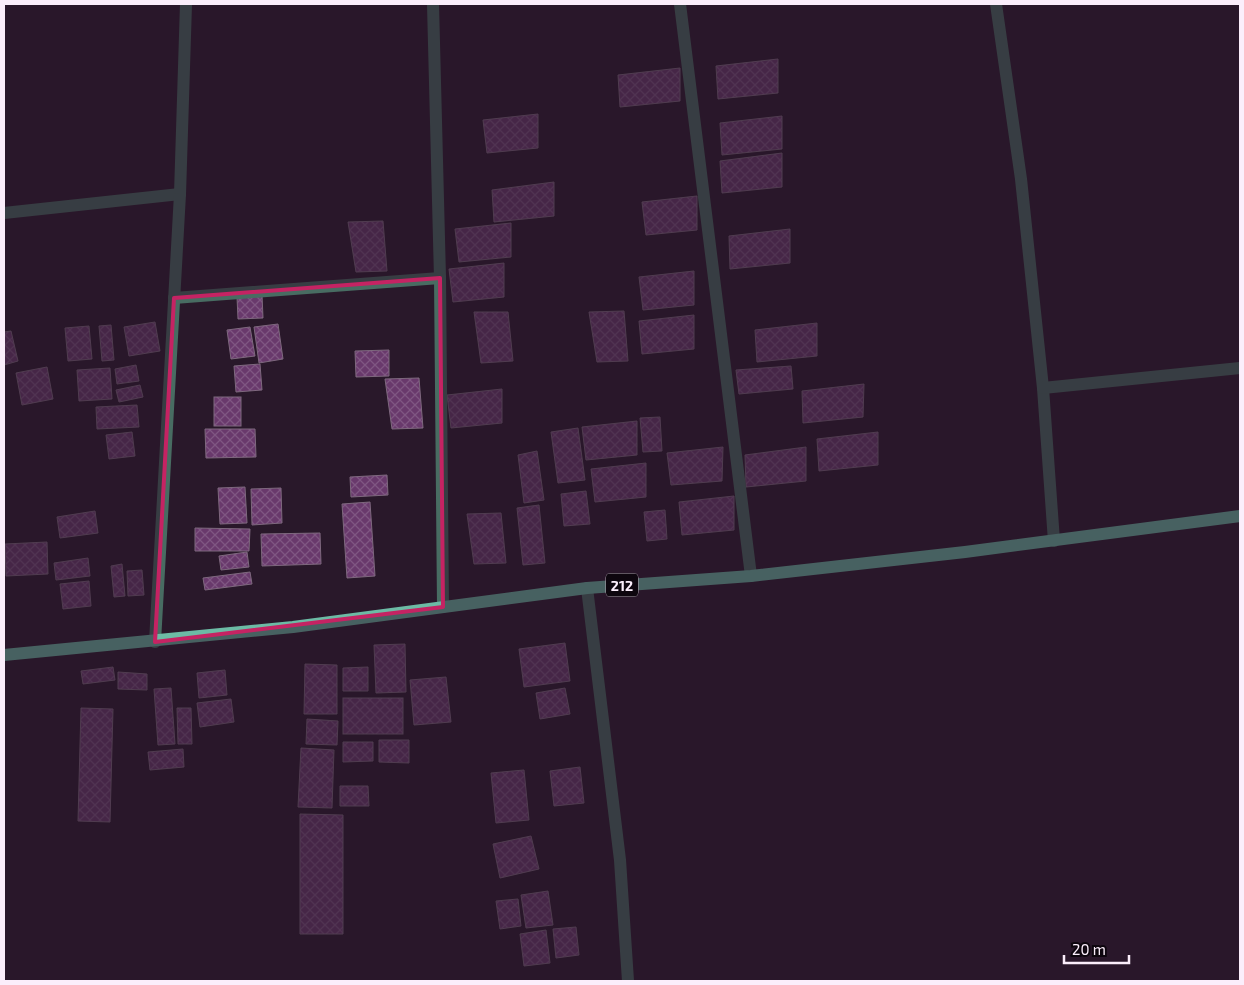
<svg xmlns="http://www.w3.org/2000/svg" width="1244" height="985" font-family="'Exo 2',sans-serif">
  <defs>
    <pattern id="building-cross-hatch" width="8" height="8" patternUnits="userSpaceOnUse" patternTransform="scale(1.25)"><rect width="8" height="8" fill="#69396c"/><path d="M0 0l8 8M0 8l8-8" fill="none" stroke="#7f5682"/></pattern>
  </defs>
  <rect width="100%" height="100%" fill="#29182a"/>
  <g fill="url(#building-cross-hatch)" stroke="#7e687e">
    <path d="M778,59V93L718,99L716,66Z"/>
    <path d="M680,68V101L620,107L618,75Z"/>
    <path d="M538,114V148L487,153L483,120Z"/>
    <path d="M782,116V149L722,155L720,123Z"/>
    <path d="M782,153V187L722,193L720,161Z"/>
    <path d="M554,182V216L494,222L492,190Z"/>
    <path d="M697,196V230L646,235L642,202Z"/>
    <path d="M383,221L387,271L356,272L348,222Z"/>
    <path d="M511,223V257L459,262L455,229Z"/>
    <path d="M790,229V263L730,269L729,236Z"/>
    <path d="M504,263V297L453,302L449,269Z"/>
    <path d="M694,271V305L643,310L639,277Z"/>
    <path d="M262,295L263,318L238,319L237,297Z"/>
    <path d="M624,311L628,361L597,362L589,312Z"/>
    <path d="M474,312H508L513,361L481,363Z"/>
    <path d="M694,315V349L642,354L639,321Z"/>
    <path d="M155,322L160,351L129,356L124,327Z"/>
    <path d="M817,323V356L757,362L755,330Z"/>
    <path d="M278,324L283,359L259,363L254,327Z"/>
    <path d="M111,325L114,360L102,361L99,326Z"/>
    <path d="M89,326L92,359L68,361L65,328Z"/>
    <path d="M250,327L255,356L231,359L227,330Z"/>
    <path d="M11,331L18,361L4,365V332Z"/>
    <path d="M389,350V376L356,377L355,351Z"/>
    <path d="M260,364L262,390L236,392L234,366Z"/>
    <path d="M136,365L139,381L117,384L115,369Z"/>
    <path d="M791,366L793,389L739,394L736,370Z"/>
    <path d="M47,367L53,399L22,405L16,373Z"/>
    <path d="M110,368L112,399L79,401L77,370Z"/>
    <path d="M419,378L423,428L392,429L385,379Z"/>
    <path d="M864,384L863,417L803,423L802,391Z"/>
    <path d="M140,385L143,397L119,402L116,390Z"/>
    <path d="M502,389V423L451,428L447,395Z"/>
    <rect x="214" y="397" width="27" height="29"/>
    <path d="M137,405L139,427L97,429L96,407Z"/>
    <path d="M660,417L662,451L643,452L640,418Z"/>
    <path d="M637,421V455L586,460L582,427Z"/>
    <path d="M578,428L585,480L558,483L551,432Z"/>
    <path d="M205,429H255L256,457L206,458Z"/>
    <path d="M132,432L135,456L109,459L106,435Z"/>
    <path d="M878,432V465L819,471L817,439Z"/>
    <path d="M723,447L722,481L671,485L667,453Z"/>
    <path d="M806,447V481L746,487L745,455Z"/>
    <path d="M537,451L544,500L524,503L518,455Z"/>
    <path d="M646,463V497L595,502L591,469Z"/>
    <path d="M387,475L388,495L351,497L350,477Z"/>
    <path d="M245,487L247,523L220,524L218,488Z"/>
    <path d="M281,488L282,523L252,525L251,489Z"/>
    <path d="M586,491L590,524L564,526L561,494Z"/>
    <path d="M734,496V530L682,535L679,502Z"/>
    <path d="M370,502L375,576L347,578L342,504Z"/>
    <path d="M539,505L545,563L523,565L517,508Z"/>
    <path d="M665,510L667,539L647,541L644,512Z"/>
    <path d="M95,511L98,533L60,538L57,517Z"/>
    <path d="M501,513L506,563L474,564L467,514Z"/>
    <path d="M195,528L250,529L249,551H195Z"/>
    <path d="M320,533L321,564L262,566L261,534Z"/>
    <path d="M47,542L48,574L6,576L5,544Z"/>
    <path d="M247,552L249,567L221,570L219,556Z"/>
    <path d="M88,558L90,576L56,580L54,563Z"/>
    <path d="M122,564L125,596L114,597L111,566Z"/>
    <path d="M142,570L144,595L128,596L127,571Z"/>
    <path d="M250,572L252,584L205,590L203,578Z"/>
    <path d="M89,581L91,606L63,609L60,584Z"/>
    <path d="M565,643L570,681L524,687L519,649Z"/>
    <path d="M405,644L406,692L376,693L374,645Z"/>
    <path d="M305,664L337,665V714H304Z"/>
    <path d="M113,667L115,680L83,684L81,671Z"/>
    <path d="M368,667V691H343V668Z"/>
    <path d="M225,670L227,695L199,698L197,673Z"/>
    <path d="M118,672L147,674V690L118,689Z"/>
    <path d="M446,677L451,722L414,725L410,680Z"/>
    <path d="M171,688L175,744L158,745L154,689Z"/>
    <path d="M565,688L570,714L540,719L536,693Z"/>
    <rect x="343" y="698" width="60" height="36"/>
    <path d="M231,699L234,722L200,727L197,703Z"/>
    <path d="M81,708L113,709L110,822L78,821Z"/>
    <path d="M177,708H191L192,744H178Z"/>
    <path d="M307,719L338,721L337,745L306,744Z"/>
    <path d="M379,740H409V763L379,762Z"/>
    <path d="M343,742H373V761L343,762Z"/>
    <path d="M301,748L334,750L332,808L298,807Z"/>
    <path d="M183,749L184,767L150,770L148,752Z"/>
    <path d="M580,767L584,803L554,806L550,771Z"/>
    <path d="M524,770L529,820L496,823L491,773Z"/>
    <path d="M340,786H368L369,806H340Z"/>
    <path d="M300,814L343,815V934H300Z"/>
    <path d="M531,836L539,869L500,878L493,844Z"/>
    <path d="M548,891L553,925L526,928L521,895Z"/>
    <path d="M518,899L521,926L500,929L496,901Z"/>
    <path d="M576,927L579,955L556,958L553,929Z"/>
    <path d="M546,930L550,963L524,966L520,934Z"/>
  </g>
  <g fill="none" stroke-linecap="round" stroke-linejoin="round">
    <g stroke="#486c62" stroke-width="12">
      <path d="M433,4L440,278L443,607"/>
      <path d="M680,4L751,576"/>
      <path d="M996,4L1021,179L1043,388L1054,541"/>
      <path d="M4,213L180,194"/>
      <path d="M174,298L440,278"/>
      <path d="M1043,388L1240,368"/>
      <path d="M587,588L620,860L628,981"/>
      <path d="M155,642L180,194L186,4"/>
    </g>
    <path stroke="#6cbba5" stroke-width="12" d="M4,655L293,627L587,588L751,576L965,552L1240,516"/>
  </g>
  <path d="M0 0H1244V985H0ZM440,278L443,607L155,642L174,298Z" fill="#29182a" fill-opacity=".55" fill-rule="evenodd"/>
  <path fill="none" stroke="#c52363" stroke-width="4" stroke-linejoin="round" d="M440,278L443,607L155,642L174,298Z"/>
  <g text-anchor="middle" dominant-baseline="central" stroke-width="5" stroke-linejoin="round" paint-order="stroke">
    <rect fill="#0d060e" stroke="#b4a8b4" stroke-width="1" x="606" y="573.5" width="32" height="23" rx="4"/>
    <g font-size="14" font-weight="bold" fill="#fbeefb">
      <text x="622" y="585">212</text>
    </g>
  </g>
  <rect width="1244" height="985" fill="none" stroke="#fbeefb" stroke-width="10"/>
  <path d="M1064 955v8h65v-8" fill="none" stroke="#fbeefb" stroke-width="2.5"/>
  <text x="1072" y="955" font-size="15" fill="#fbeefb" stroke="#0d060e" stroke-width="4" paint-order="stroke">20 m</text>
</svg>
